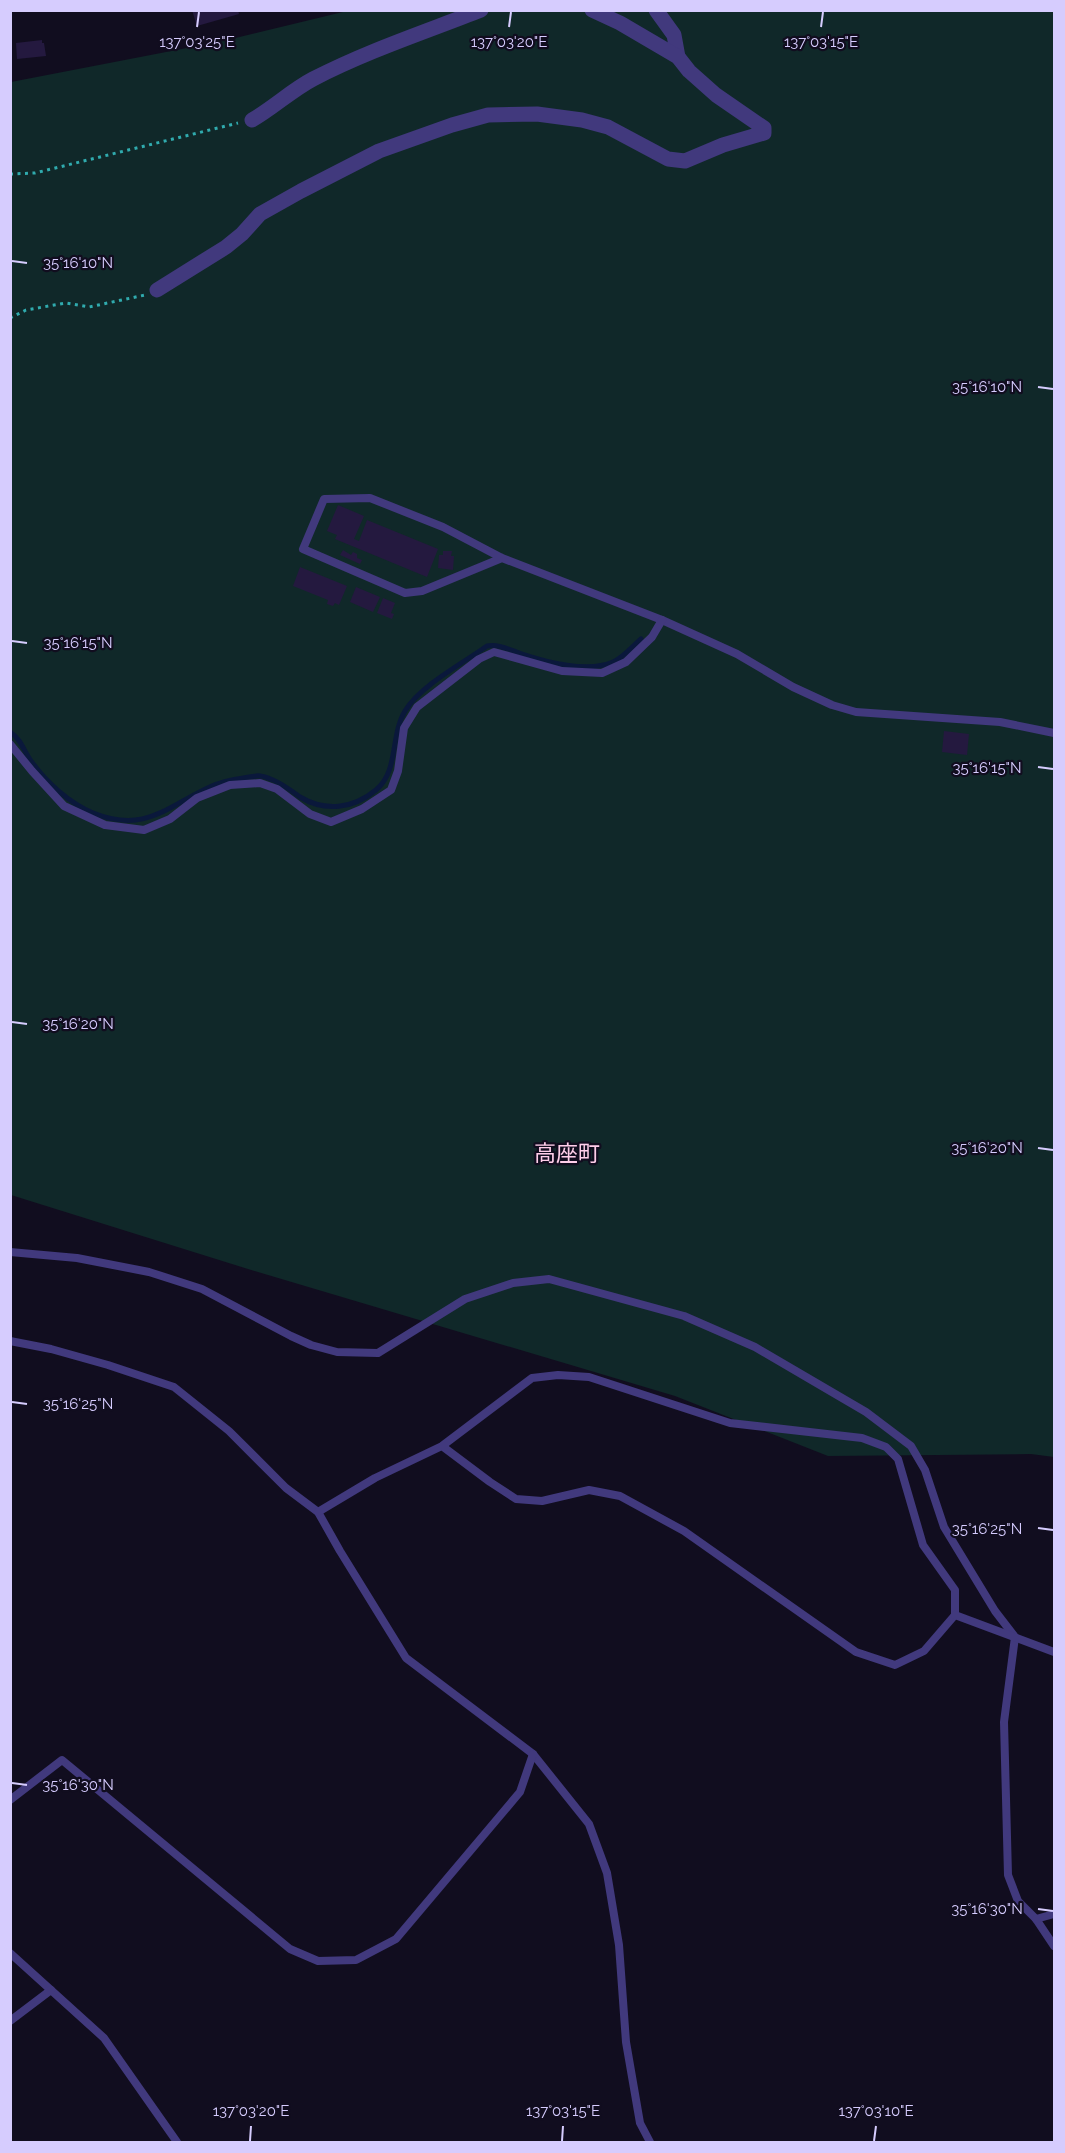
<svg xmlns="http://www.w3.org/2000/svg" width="1065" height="2153" font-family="Raleway,'Noto Sans JP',sans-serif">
  <rect width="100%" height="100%" fill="#110d1f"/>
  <path fill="#102829" d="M347,11H1054V1457L1031,1454L828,1456L675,1396L258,1272L11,1195V82L223,41Z"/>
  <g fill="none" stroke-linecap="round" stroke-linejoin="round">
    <path stroke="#0a183b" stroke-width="5" d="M10,732C22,740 23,750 31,761C46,782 69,803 93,813C146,834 167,806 212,786C225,780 241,778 256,776C262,775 267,778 273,780C283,784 291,791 300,797C325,812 353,809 376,790C399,771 390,736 405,711C421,685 462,664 487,646C499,644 510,650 522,654C546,662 588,673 613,662C623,658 633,646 641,639"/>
  </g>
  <g fill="#24193f">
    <path d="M192,10H238L239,14L197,26Z"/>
    <path d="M42,40V43H44L46,56L17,59L16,43Z"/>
    <path d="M338,505L364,516L354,539L359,541L367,520L438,549L427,577L335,539L337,535L327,531Z"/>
    <path d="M343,550L351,555L353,552L357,554V558L362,560L360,564L340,555Z"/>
    <path d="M443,551H452L451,556H454L453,570L438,568L439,555H443Z"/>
    <path d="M300,567L347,586L339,605L335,603L333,606L327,604L328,600L293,586Z"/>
    <path d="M356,587L380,597L373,612L350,602Z"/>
    <path d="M383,598L395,603L391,613L394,614L392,619L377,613Z"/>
    <path d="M944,731L969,734L967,755L942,752Z"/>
  </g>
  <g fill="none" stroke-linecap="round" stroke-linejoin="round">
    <g stroke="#30abae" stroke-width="3" stroke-dasharray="3 4.5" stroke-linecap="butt">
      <path d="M10,174L35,173L238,123"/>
      <path d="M10,318L26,310L66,303L89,307L145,295"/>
    </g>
    <g stroke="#41397d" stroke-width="8">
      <path d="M502,558L422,591L405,593L303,549L324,499L370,498L443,527L502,558L662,620L737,654L793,687L832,705L856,712L1000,722L1054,733"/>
      <path d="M10,744L32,771L64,806L105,825L144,830L170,819L197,798L230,785L260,783L277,789L310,814L331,822L362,809L391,790L398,771L404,728L417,707L479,659L494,652L562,671L602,673L626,662L652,637L662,620"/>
      <path d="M10,1252L77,1258L149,1272L202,1289L291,1336L311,1345L337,1352L378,1353L465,1299L513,1283L549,1279L684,1316L755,1347L866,1412L911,1446L925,1470L944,1527L995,1611L1015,1637L1004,1722L1008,1875L1018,1901L1036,1919L1054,1946"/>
      <path d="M10,1341L51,1349L108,1365L174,1387L229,1431L286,1488L318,1512L340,1551L406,1658L533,1754L589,1824L607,1873L619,1945L626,2042L640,2123L650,2142"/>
      <path d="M318,1512L375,1478L442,1446L532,1378L558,1375L589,1377L730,1423L862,1438L886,1447L898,1459L923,1545L955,1590V1615L924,1651L895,1665L856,1652L684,1531L620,1496L589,1490L542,1501L516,1499L490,1482L442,1446"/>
      <path d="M955,1615L1054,1652"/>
      <path d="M10,1800L62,1760L290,1949L318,1961L356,1960L396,1939L520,1792L533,1754"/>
      <path d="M1036,1919L1054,1914"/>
      <path d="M10,1953L104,2038L177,2142"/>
      <path d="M10,2021L51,1990"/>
    </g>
    <g stroke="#41397d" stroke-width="15">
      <path d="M656,10L674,35L678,57"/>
      <path d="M252,120C273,108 292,90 313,79C367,51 425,32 481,10"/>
      <path d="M157,290L226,247L242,234L260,214L301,191L379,151L452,125L488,115L537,114L582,120L608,127L668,159L685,161L723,145L764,133V128L716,95L689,71L678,57L620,23L592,10"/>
    </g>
  </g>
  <path fill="none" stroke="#d6ccfe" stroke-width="2" d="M197,27L199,12M509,27L511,12M821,27L823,12M12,261L27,263M1038,387L1053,389M12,641L27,643M1038,767L1053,769M12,1022L27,1024M1038,1148L1053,1150M12,1402L27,1404M1038,1528L1053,1530M12,1783L27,1785M1038,1909L1053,1911M250,2141L251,2126M562,2141L563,2126M874,2141L876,2126"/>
  <g text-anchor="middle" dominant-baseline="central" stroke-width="4.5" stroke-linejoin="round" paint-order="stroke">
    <g font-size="22" fill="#fecee9" stroke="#110d1f">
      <text x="567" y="1153">高座町</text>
    </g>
  </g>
  <g font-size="15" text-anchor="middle" fill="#d6ccfe" stroke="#110d1f" stroke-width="4.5" stroke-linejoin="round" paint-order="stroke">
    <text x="197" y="47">137°03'25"E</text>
    <text x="509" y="47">137°03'20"E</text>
    <text x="821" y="47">137°03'15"E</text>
    <text x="78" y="268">35°16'10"N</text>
    <text x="987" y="392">35°16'10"N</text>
    <text x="78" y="648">35°16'15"N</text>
    <text x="987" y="773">35°16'15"N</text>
    <text x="78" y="1029">35°16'20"N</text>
    <text x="987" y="1153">35°16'20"N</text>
    <text x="78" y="1409">35°16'25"N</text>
    <text x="987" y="1534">35°16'25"N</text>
    <text x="78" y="1790">35°16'30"N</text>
    <text x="987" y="1914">35°16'30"N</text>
    <text x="251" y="2116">137°03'20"E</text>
    <text x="563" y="2116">137°03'15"E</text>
    <text x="876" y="2116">137°03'10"E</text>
  </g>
  <rect width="1065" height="2153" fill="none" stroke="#d6ccfe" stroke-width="24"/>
</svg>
